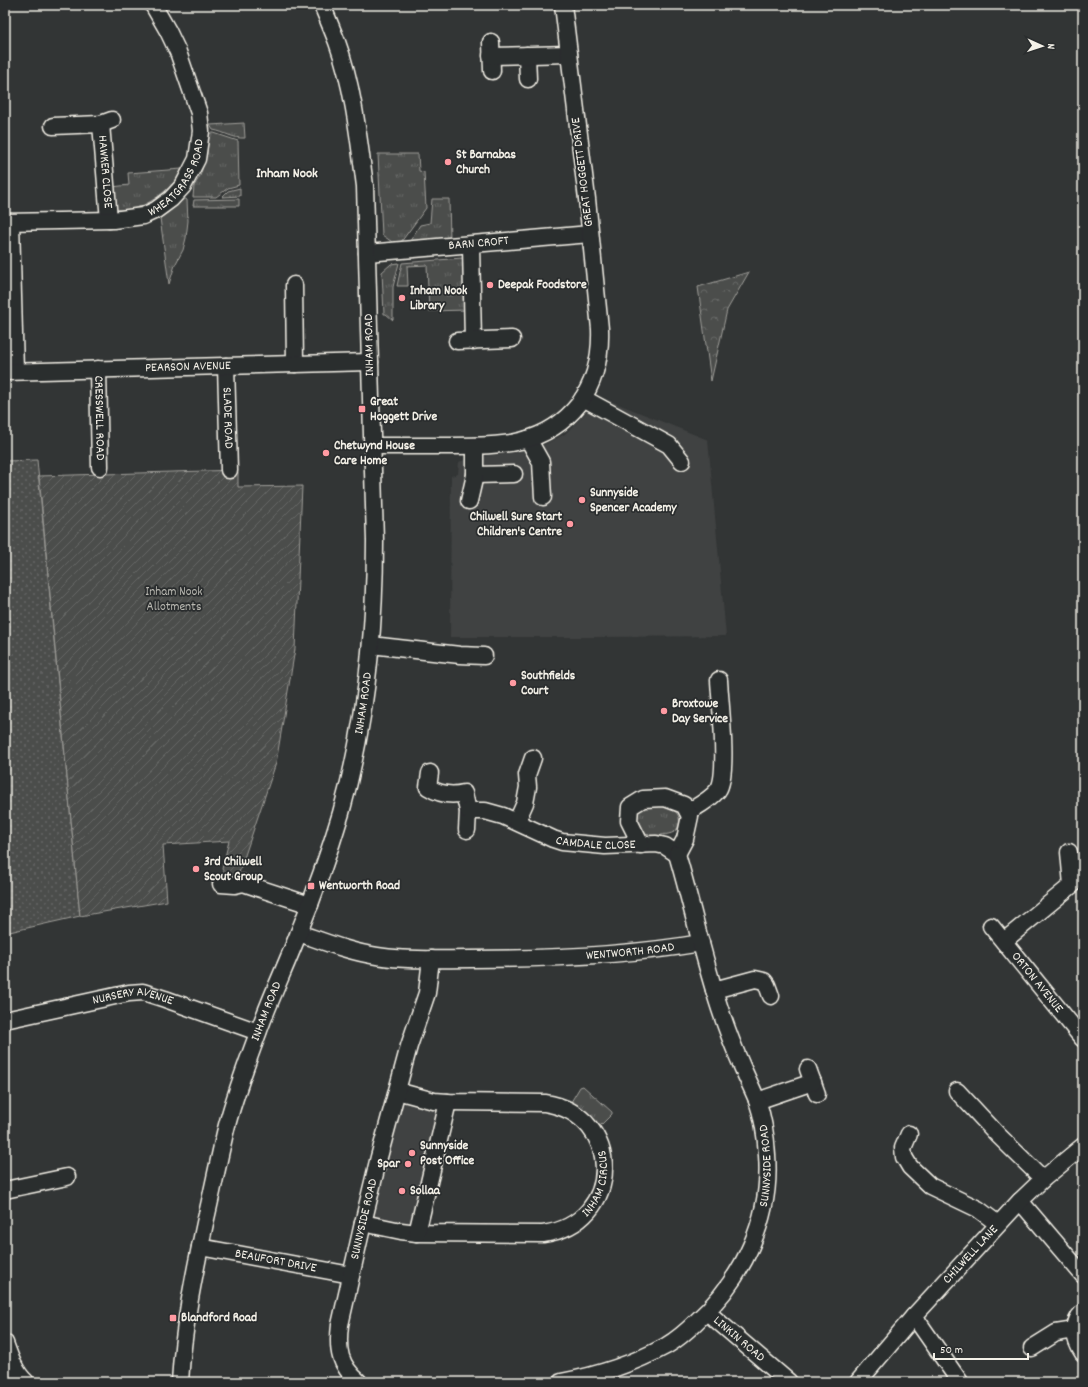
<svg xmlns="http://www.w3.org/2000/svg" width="1088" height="1387" font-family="Dekko,sans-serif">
  <defs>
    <pattern id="grass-tufts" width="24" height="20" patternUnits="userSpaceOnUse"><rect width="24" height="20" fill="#4b4d4c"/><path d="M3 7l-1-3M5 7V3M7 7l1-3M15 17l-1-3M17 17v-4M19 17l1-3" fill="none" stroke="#666766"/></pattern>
    <pattern id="forest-crowns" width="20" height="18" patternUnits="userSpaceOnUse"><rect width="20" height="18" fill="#4b4d4c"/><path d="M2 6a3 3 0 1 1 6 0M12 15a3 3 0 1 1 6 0" fill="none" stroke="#666766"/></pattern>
    <pattern id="park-dots" width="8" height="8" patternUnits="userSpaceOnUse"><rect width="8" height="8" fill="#4b4d4c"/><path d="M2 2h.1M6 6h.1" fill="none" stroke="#666766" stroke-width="1.8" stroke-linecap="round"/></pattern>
    <pattern id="garden-furrows" width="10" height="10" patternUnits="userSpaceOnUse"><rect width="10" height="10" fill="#4b4d4c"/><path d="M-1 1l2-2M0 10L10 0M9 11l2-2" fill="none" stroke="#666766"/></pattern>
  </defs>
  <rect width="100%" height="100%" fill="#323535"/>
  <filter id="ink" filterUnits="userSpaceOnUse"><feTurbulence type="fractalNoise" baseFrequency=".025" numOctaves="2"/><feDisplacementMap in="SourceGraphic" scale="8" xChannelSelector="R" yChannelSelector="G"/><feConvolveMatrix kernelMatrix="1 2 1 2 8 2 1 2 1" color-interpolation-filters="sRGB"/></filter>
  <g filter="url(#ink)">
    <g fill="#404242">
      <path d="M598,396L708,440L726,636L596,637H450L451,476L458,474L459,462L470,458L517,452L545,444L565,434L592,406Z"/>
      <path d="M397,1100L432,1110L452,1112L423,1227L401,1224L370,1217Z"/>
    </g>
    <g fill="url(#grass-tufts)" stroke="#a09f9a">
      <path d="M244,123L245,138C233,139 225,132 213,130L210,125Z"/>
      <path d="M209,133H214L238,141L239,185L228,188L216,197H193L194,186L200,176L207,154Z"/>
      <path d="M378,154H418L419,171L424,172L426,208L398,246L382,235Z"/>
      <path d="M182,169C179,173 177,179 174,182C160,198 134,215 113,209L112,187L129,185L128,173Z"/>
      <path d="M240,188V196L222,197L228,191Z"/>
      <path d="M184,198L187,200L188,221L186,238L183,250L175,265L169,284L160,218L169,212Z"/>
      <path d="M239,199V206H193L194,200Z"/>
      <path d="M432,199H449L450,239L410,244V241L420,225L430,223Z"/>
      <path d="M462,258L465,264L467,310L429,311L427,265L407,266L408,286H397L402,263Z"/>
      <path d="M399,263L393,287V320L386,314H384L382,272L391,264Z"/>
      <path d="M646,804C654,806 663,806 671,809C680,812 683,825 674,832C669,835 655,836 649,835C646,835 644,833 641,831L635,814Z"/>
      <path d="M583,1086L612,1112V1114L600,1126L587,1112L571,1102L580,1087Z"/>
    </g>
    <path fill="url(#forest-crowns)" stroke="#a09f9a" d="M749,272L727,310L711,381L698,287Z"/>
    <path fill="url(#park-dots)" stroke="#a09f9a" d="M37,460L80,916L5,933V461Z"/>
    <path fill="url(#garden-furrows)" stroke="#a09f9a" d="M238,470V487L302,486L295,649L276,763L236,882L228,879L222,869L229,841L163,845L167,901L80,916L39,476Z"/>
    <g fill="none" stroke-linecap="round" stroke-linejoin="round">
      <defs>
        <g id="minor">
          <path d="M491,42L492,71"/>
          <path d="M527,55L528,79"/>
          <path d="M491,56L569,54"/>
          <path id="s1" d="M101,124L109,220"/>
          <path d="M53,126L101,124L112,120"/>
          <path id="s2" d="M5,222L113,220L143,216L156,210L171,199L183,186L197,159L201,131L199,113L178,52L168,31L153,5"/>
          <path d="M11,222L15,371"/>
          <path d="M471,245L473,341"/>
          <path id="s3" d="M367,253L590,234"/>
          <path d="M294,285L295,364"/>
          <path d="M457,341L512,339"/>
          <path id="s4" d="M226,366L229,470"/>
          <path id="s5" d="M98,369L100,467"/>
          <path id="s6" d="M5,372L370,362"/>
          <path d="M583,398L669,445L682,461"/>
          <path d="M528,439L541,462L543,497"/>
          <path d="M372,446C398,446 423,446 449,446C499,446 545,447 579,404C595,382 601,356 600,329L587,199L563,5"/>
          <path d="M475,475L514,474"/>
          <path d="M469,501L475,475V446"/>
          <path d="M371,645L460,655L484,656"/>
          <path d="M430,773L428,787C439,794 452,796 464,793L468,811L467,830"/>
          <path id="s7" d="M468,811H485L503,816L553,839L562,842L605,846L656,844L665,846L677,854"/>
          <path d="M688,812C698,806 710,800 718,790C729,775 720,702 719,680"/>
          <path d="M517,821L525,803L528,787L527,775L533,758"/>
          <path d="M641,845L629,821L630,807L643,799L665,798L684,805L690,816L685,839L677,854"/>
          <path d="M1069,852L1072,885"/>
          <path d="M221,884L235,885L243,883L310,905"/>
          <path id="s8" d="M991,926L1083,1039"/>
          <path id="s9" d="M299,933C325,942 350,952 377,956C408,961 440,959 471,959C548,959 625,956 701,943"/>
          <path d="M1004,941L1072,885"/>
          <path d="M714,990L755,979L764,981L767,985L771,996"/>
          <path id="s10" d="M5,1020L129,993L143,992L165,999L258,1032"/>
          <path d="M808,1069L817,1094"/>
          <path d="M957,1091L998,1135L1043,1179"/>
          <path d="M757,1101L813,1082"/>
          <path d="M909,1134L903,1148L904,1157L910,1167L930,1186L978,1209L998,1224"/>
          <path d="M5,1190L67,1177"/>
          <path d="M1020,1201L1083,1275"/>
          <path id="s11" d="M363,1223L401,1231L417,1233L543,1234C624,1223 624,1115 545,1103L448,1102L434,1101L397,1091"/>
          <path d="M417,1233L448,1102"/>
          <path id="s12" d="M200,1247L351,1275"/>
          <path id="s13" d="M707,1312L789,1382"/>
          <path d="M1083,1312C1071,1324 1074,1340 1083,1353"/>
          <path d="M914,1316L960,1382"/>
          <path d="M5,1343C10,1357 15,1372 26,1382"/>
          <path d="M1032,1348L1056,1333L1075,1330"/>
          <path id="s14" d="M180,1382C183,1328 194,1275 205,1223C212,1193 218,1163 225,1133C233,1099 246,1066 258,1033C270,999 286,966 299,932C315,893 329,853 341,813C366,724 375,632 375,541L365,186C359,140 353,85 337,42C332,29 327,17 322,5"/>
          <path id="s15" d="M359,1382C339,1365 337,1350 340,1325L363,1223L379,1157L409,1046L427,993L431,959"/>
          <path id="s16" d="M561,1382C599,1375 633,1364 666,1346C678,1339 688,1330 697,1321C743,1279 772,1218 767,1155C766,1137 763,1117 757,1100C752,1088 746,1076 741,1064C733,1046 726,1027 720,1009C703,958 692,905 677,854"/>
          <path id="s17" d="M858,1382L914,1316L1020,1201L1043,1179L1083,1146"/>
        </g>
      </defs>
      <use href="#minor" stroke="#f4f1e8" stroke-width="19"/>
      <use href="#minor" stroke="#2a2d2e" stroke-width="16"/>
    </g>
  </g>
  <g fill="#ff9aa2" stroke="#2a2d2e" stroke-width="1.5">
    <circle cx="448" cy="162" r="4"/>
    <circle cx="490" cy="285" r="4"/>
    <circle cx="402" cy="298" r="4"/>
    <rect x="358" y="405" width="8" height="8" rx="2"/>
    <circle cx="326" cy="453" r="4"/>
    <circle cx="582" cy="500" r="4"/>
    <circle cx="570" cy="524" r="4"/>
    <circle cx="513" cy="683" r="4"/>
    <circle cx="664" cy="711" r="4"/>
    <circle cx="196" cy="869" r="4"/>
    <rect x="307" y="882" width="8" height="8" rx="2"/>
    <circle cx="412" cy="1153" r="4"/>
    <circle cx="408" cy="1164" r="4"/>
    <circle cx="402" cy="1191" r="4"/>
    <rect x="169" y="1314" width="8" height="8" rx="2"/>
  </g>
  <g text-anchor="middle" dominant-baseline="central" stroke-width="3.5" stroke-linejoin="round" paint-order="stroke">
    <g font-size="13" font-weight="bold" fill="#f4f1e8" stroke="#2a2d2e" text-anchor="start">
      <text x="456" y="155">St Barnabas<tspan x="456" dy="15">Church</tspan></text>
      <text x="498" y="285">Deepak Foodstore</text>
      <text x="410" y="291">Inham Nook<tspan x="410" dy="15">Library</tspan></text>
      <text x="370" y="402">Great<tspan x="370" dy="15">Hoggett Drive</tspan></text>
      <text x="334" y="446">Chetwynd House<tspan x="334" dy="15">Care Home</tspan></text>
      <text x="590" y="493">Sunnyside<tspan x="590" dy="15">Spencer Academy</tspan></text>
      <text x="562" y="517" text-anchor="end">Chilwell Sure Start<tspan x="562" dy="15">Children's Centre</tspan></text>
      <text x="521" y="676">Southfields<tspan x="521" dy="15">Court</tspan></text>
      <text x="672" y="704">Broxtowe<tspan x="672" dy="15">Day Service</tspan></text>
      <text x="204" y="862">3rd Chilwell<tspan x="204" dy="15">Scout Group</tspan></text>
      <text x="319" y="886">Wentworth Road</text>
      <text x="420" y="1146">Sunnyside<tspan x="420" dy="15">Post Office</tspan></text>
      <text x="400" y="1164" text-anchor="end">Spar</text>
      <text x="410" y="1191">Sollaa</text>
      <text x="181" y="1318">Blandford Road</text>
    </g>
    <g font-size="13" fill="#f4f1e8" stroke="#2a2d2e">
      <text stroke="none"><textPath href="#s1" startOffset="48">HAWKER CLOSE</textPath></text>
      <text transform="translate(583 172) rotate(-97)">GREAT HOGGETT DRIVE</text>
      <text stroke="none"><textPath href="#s2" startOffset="192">WHEATGRASS ROAD</textPath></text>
      <text stroke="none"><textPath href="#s3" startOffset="112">BARN CROFT</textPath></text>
      <text transform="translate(370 345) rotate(-91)">INHAM ROAD</text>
      <text stroke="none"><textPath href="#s6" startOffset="183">PEARSON AVENUE</textPath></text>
      <text stroke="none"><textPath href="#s5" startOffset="49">CRESSWELL ROAD</textPath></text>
      <text stroke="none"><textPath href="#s4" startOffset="52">SLADE ROAD</textPath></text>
      <text stroke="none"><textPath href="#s14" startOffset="706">INHAM ROAD</textPath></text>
      <text stroke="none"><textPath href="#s7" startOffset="134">CAMDALE CLOSE</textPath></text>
      <text stroke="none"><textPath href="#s9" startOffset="335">WENTWORTH ROAD</textPath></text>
      <text stroke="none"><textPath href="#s8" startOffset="73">ORTON AVENUE</textPath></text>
      <text stroke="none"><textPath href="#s10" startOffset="131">NURSERY AVENUE</textPath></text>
      <text stroke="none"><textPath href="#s14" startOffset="382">INHAM ROAD</textPath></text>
      <text stroke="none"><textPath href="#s16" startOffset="327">SUNNYSIDE ROAD</textPath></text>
      <text stroke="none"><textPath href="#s11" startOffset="262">INHAM CIRCUS</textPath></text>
      <text stroke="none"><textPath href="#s15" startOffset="172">SUNNYSIDE ROAD</textPath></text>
      <text stroke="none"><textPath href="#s17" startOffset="170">CHILWELL LANE</textPath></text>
      <text stroke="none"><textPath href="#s12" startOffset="77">BEAUFORT DRIVE</textPath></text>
      <text stroke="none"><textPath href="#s13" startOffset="42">LINKIN ROAD</textPath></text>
    </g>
    <g font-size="13" fill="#b9b8b1" stroke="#2a2d2e">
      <text x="174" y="592">Inham Nook<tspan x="174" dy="15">Allotments</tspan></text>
    </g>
    <g font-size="14" font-weight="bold" fill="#f4f1e8" stroke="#2a2d2e">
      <text x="287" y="174">Inham Nook</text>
    </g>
  </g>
  <rect width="1088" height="1387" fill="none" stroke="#2a2d2e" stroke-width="20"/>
  <rect x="10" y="10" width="1068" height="1367" fill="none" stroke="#f4f1e8" stroke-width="1.5" filter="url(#ink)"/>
  <g transform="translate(1042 46) rotate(93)" stroke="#2a2d2e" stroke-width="3" paint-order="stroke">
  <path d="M0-3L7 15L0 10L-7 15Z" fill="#f4f1e8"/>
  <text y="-6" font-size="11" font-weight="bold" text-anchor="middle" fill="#f4f1e8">N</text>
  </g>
  <path d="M934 1353v6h94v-6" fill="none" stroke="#f4f1e8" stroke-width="2"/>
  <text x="940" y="1353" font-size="12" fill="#f4f1e8" stroke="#2a2d2e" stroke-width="3" paint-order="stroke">50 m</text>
</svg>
